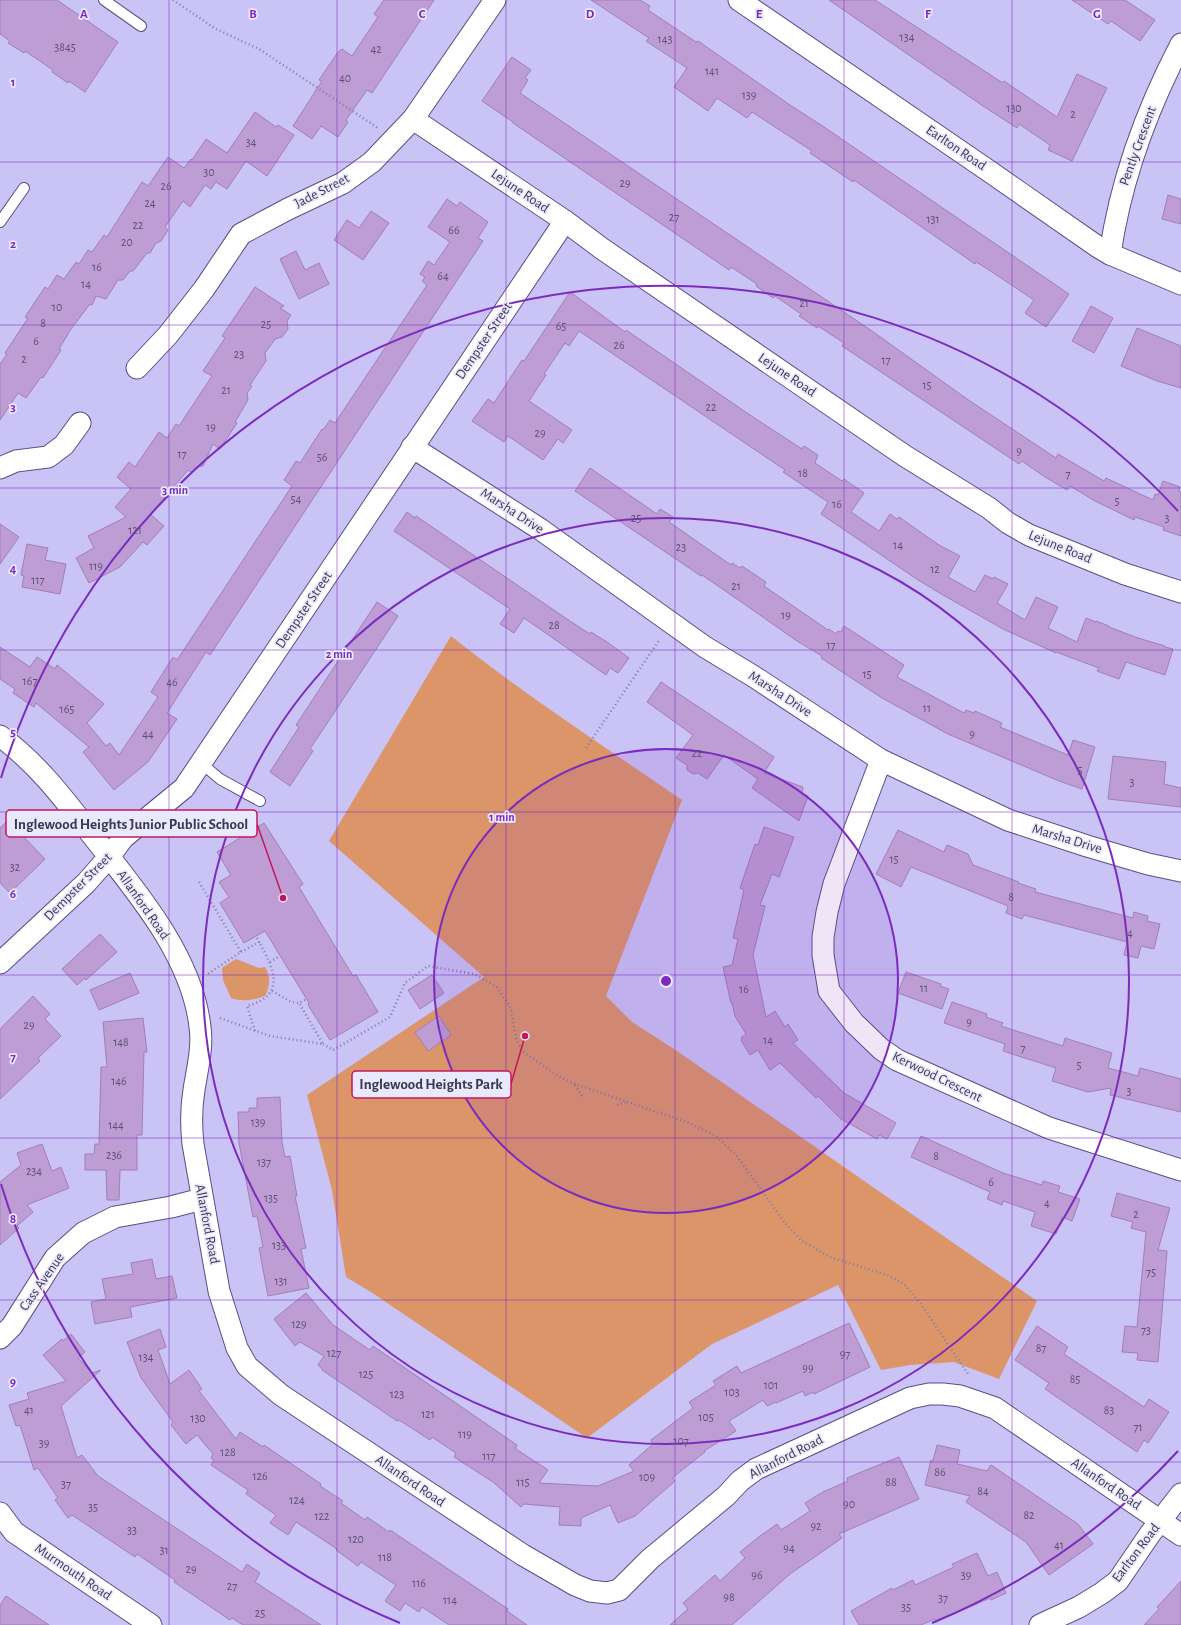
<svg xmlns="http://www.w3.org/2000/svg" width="1181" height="1625" font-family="'Alegreya Sans',sans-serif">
  <rect width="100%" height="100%" fill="#cac3f5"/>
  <g fill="#dc9469">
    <path d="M451,636C525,695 605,747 682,800L606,996L632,1022L677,1051L1037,1301L999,1379L954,1362L910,1365L881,1370L838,1285L712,1344L587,1438L371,1292L346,1277L332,1190L307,1095L484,977L329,841Z"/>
    <path d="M236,959L259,968L265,967C271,976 270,986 265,996C254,1000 242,1002 231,998L223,980L222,968Z"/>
  </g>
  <g fill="#be9dd5" stroke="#a07fb6">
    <path d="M0,0H57L118,42L85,92L69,81L68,83L52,72L53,70L25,51L24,53L8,43L10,41L0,34Z"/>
    <path d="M384,0H434L372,93L367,90L346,120L348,122L338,137L321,126L312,139L293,126L322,81L319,80L338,52L342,49L352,56L378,17L374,14Z"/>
    <path d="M591,0H640L650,6L648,10L696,42L698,41L790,105L824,127L1069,294L1046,327L1025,313L1034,300L989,270L976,262L975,264L854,180L853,182L810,153L812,151L752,112L747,118L717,98L708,111L674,87L687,68L646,41L649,38Z"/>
    <path d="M829,0H875L1003,83L1004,81L1057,117L1077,74L1107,88L1072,161L1048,150L1050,145L1019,124L1017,128L983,106Z"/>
    <path d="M1072,0H1125L1155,20L1140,41L1111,21L1108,24Z"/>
    <path d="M512,57L531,70L525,78L528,80L520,93L872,331L967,399L1056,458L1058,454L1104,481L1106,478L1153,500L1155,494L1158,495L1163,481L1180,487L1179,491L1181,492V536L1163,530L1164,527L1135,517L1134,520L1095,501L1070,486L1067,490L1045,477L1022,461L1019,464L842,346L844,343L818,326L817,328L799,316L801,314L775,296L773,298L756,286L757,284L731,267L729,270L513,123V122L482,101Z"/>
    <path d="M255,112L276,127L278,125L294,135L267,176L246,161L227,189L216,182L211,189L205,185L190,207L183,201L165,227L168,230L161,241L156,243L150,253H147L133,271H130L123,280H118L106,299L96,296L92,305L90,304L71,329L59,349L61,350L43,378L41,377L26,398L18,393L0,420V364L7,354L5,353L28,318L25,317L45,287L48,289L57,275L64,279L76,262L79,264L88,250L92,252L104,235L107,237L142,182L148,186L168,157L184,168L191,159L192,160L206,139L227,153Z"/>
    <path d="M1168,195L1181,199V224L1162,219Z"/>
    <path d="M447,199L457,206L460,202L488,222L478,238L483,241L239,611L210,655L206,652L167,713L177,719L148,762L114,790L83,752L89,747L36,703L34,707L13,693L15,689L0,679V647L30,667L37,657L55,669L57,665L104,704L87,723L106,746L110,743L119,755L158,697L151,692L173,657L177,660L292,486L284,480L296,461L300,463L322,429L323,430L330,420L335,423L427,285L422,281L425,277L420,274L428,261L434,265L450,242L428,227Z"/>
    <path d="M371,211L389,223L363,260L334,240L347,220L359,228Z"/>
    <path d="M296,251L305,270L319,263L329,284L299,299L280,259Z"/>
    <path d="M255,287L284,306L280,308L291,315L287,321L288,329L282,337L275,339L265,353L266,361L250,385L252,386L247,393L248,400L235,422L237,423L220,449L213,444L203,466L196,467L192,473L188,470L150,514L164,526L147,545L143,542L120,567L89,583L76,558L94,548L88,536L126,517L115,507L131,489L117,477L129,462L135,467L159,432L167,438L176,424L179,426L212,376L203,371L225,338L222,336Z"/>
    <path d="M570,292L625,332L626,330L750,415L802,449L804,446L818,455L815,463L842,481L844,479L864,493L851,512L879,531L890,514L897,519L899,517L939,545L960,556L948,577L975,592L985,575L993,579L994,577L1008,584L997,603L1025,620L1036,597L1058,607L1048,628L1077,642L1086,618L1096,622V621L1109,626V627L1138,638L1165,646V647L1173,649L1165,675L1126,662L1119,679L1097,671L1099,668L1056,652V653L1003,629L943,595L918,580L821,514L828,502L783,472L785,470L579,331L569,346L565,343L544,374L546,375L529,401L572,430L563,443L558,439L543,460L508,436L504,442L472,421L488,399L494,403L522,360L524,361Z"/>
    <path d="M1091,306L1113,318L1094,353L1072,341Z"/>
    <path d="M1137,328L1181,346V388L1157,381L1121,366Z"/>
    <path d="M590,468L657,514L660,509L673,517L669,522L731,565L732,563L740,568L742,566L766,582L764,586L828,630L829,629L836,634L838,631L841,632L844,626L904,665L897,677L964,713L966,710L974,713L975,711L1002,723L1000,727L1068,755L1073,740L1095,747L1082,789L1059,781L948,734L882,698L821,658L822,656L797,641L737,599L702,575L701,576L575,491Z"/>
    <path d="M407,512L415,518L416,516L567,619L590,634L591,632L607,642L629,658L618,673L610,668L606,675L524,618L514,633L500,624L510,609L394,531Z"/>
    <path d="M0,524L19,537L0,564Z"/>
    <path d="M27,544L48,548L45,560L66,564L60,594L22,587L24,576L21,575Z"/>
    <path d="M377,602L398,616L310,749L313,751L290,786L270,772L299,727L296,725Z"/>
    <path d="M661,682L774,757L764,773L803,787L802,793L808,796L799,821L752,788L758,779L724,755L707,779L698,773L693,774L687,770V765L676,758L693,735L647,702Z"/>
    <path d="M1113,756L1166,762L1164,784L1181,788V807L1108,799Z"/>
    <path d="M10,818L24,832L22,835L45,859L10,893L0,883V828Z"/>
    <path d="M264,823L303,884L299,887L353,976L356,975L378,1012L330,1040L308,1005L309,1003L265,931L244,943L220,903L229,897L219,882L231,875L217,852Z"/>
    <path d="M764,827L794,837L779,877L772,874L760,905L765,906L753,955L766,1017L775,1011L785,1027L788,1024L798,1040L793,1043L844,1093L896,1123L887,1139L879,1135L877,1139L841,1119L818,1096L816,1098L780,1063L770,1070L758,1050L750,1055L741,1040L742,1039L741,1038L746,1034L735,1016L732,1003H731L723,967L732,965L738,939L733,938L744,890L740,888L755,844L758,845Z"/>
    <path d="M898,830L944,852L947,845L968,854L973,865L1019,882L1018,883L1036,889L1035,892L1133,918L1134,912L1148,916L1147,921L1160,924L1154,949L1141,946L1138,958L1124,955L1127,942L1024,915L1022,919L1006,913L1008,906L911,867L901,887L876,874Z"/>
    <path d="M100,934L117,952L86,980L85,978L77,985L62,969Z"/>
    <path d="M906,972L941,984L940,986L949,989L942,1009L898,993Z"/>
    <path d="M130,973L139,993L99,1010L90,990Z"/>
    <path d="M432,975L444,993L420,1009L408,990Z"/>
    <path d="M33,996L50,1014L45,1019L61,1036L38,1058L40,1061L0,1099V1029Z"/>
    <path d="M952,1002L987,1014L986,1017L1003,1023L1001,1026L1063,1046L1065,1038L1112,1053L1108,1068L1138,1076L1140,1068L1181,1079V1112L1110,1095L1111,1088L1088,1092L1052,1081L1056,1068L1003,1051L1005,1044L944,1023Z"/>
    <path d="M439,1016L451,1035L428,1051L415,1032Z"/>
    <path d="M143,1018L147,1052H144L142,1135H137V1170H120L119,1200H107L106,1170H85V1154H94L95,1144H99L101,1067H107L103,1022Z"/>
    <path d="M280,1097L282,1142L285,1157L290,1156L297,1196H295L306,1248L301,1249L309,1288L268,1296L259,1248L263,1247L257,1216L253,1217L239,1143L238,1112H249V1108H257V1098Z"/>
    <path d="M921,1136L1003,1173L1042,1185L1043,1181L1060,1186L1058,1192L1080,1199L1072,1221L1062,1217L1056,1234L1031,1226L1035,1212L1003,1201L1002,1205L987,1199L990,1192L911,1157Z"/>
    <path d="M42,1144L52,1171L61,1167L69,1188L27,1205L33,1212L17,1226L19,1228L0,1245V1182L21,1165L17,1153Z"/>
    <path d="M1117,1193L1170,1208L1158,1250L1167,1251L1158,1362L1137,1360L1138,1353L1122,1352L1125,1326L1137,1327L1146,1232L1131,1228L1133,1222L1111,1216Z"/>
    <path d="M152,1259L156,1279L172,1276L177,1298L130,1307L132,1317L95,1324L91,1302L106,1299L102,1279L133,1274L131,1263Z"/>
    <path d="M306,1293L333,1325L370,1350L373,1346L517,1445L516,1447V1449L548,1470L539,1483L598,1486L634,1471L629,1465L653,1444L651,1440L693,1408L689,1402L716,1385L713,1381L737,1366L741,1373L849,1323L870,1367L814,1394L813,1392L805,1396L803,1391L776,1403V1402L767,1406L763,1400L729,1421L736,1431L704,1451L705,1452L672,1478L675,1481L635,1516L618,1523L610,1505L581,1518V1526L559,1525L560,1507L524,1504L521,1507L493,1482L454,1457L456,1453L432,1437L430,1440L399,1420L397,1421L322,1370V1369L318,1365L324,1356L300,1342L295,1346L274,1319Z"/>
    <path d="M1037,1326L1068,1347L1064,1354L1144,1407L1149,1399L1169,1412L1148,1443L1144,1440L1137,1452L1045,1389L1049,1383L1015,1360Z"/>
    <path d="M160,1329L166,1347L158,1350L170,1384L189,1370L202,1389L199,1391L236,1439L240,1432L263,1447L264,1445L321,1484L320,1486L343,1501L341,1503L365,1520L367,1517L389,1532L390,1530L508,1609L507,1611L527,1625H449L422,1607L419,1612L405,1603L400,1611L385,1601L396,1585L361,1562L358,1566L336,1550L337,1549L296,1522L288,1535L270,1523L276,1515L246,1494L248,1490L211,1465L214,1460L211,1458L213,1454L197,1435L186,1444L171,1425L173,1422L141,1378L127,1342Z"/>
    <path d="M71,1334L85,1352L78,1358L92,1373L101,1370L61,1406L77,1458L82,1455L98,1476L242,1572L247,1564L260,1573L255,1582L321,1625H243L232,1618L230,1620L174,1582L175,1580L137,1554L135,1557L72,1515L68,1518L55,1500L58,1498L38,1468L34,1470L20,1425L16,1426L9,1405L29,1399L27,1393L66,1381L43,1355L62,1339L63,1341Z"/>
    <path d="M937,1445L960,1450L957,1464L987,1471L991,1465L1078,1524L1093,1544L1049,1575L1026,1542L966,1502L970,1496L925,1485L931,1460L933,1461Z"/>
    <path d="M899,1457L919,1499L839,1534L842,1538L790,1574L732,1625H670L688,1609L683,1603L715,1575L720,1581L745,1558L740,1552L760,1536L777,1524L781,1530L810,1511L805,1503L823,1492L848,1481L847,1478L866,1470Z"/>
    <path d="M977,1553L988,1576L997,1572L1006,1593L991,1600L990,1598L936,1622L935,1619L921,1625H859L851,1611L892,1588L893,1590L913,1580L915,1585L954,1567L952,1564Z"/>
    <path d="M1181,1581V1625H1144L1159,1609L1157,1607Z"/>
    <path d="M6,1596L49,1625H0V1605Z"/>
  </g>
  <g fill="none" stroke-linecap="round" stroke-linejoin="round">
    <defs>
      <g id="lane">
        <path d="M104,0L141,26"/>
        <path d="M0,222L24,188"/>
        <path d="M201,763L220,779L260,801"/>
      </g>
      <g id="street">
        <path d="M739,0L986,169L1098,247L1110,254L1181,284"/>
        <path d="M413,119L565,221L601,248L905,456L989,508L1008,523L1029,535L1125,574L1181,592"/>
        <path d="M1110,254C1121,178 1146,111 1181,44"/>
        <path d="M137,368L168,335L204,289L241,234L288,209L343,183L372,162L413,119L495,0"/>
        <path d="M412,447L540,529L705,647L753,676L881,760L1008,820L1087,846L1148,864L1181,871"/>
        <path d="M0,468L16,461L48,457L64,445L80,423"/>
        <path d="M0,736C37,763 64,799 92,835C135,890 192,955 200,1027C203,1048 197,1070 194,1090C191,1108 191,1126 193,1144L219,1291L237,1348L247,1366L281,1395L523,1555L575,1585L590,1591L607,1593L619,1590L650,1559L726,1496L740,1481L756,1469L910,1398L929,1394H943L960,1396L995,1408L1181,1535"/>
        <path d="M881,760L834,884L827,912L823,937V955L829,991L854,1023L881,1049L897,1060L1049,1128L1181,1170"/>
        <path d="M0,963L86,883L109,857L123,838L184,788L565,221"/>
        <path d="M0,1338L12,1326L55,1258L83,1233L115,1217L171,1207L202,1199"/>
        <path d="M0,1513L14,1532L151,1625"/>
        <path d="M1040,1625L1079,1607L1102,1593L1118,1581L1150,1534L1181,1494"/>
      </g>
    </defs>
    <use href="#lane" stroke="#594f85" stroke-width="12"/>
    <use href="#street" stroke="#594f85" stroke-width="23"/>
    <g stroke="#827da2" stroke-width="2.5" stroke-dasharray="1 3" stroke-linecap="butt">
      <path d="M173,0L216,29L259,49L378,128"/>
      <path d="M586,748L660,639"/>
      <path d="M199,882L241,952L206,975"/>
      <path d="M241,952L259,942L256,936"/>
      <path d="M270,962L280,956"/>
      <path d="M272,991L291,1002L299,1003"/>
      <path d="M220,1018L270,1036L323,1044L299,1003L307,999"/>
      <path d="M255,1031L247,1006C287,995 274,969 259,942"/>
      <path d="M323,1044L333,1050L390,1017L405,983L428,966L474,974L496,986L510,1006L516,1038L522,1051L558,1076L575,1084L689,1123L716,1136L736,1155L785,1223L802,1241L830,1257L890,1276L904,1284L921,1304L968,1374"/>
      <path d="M575,1085L582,1096"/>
      <path d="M617,1105L627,1102"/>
    </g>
    <use href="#lane" stroke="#fff" stroke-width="10"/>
    <use href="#street" stroke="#fff" stroke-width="21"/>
  </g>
  <path fill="none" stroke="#7b2cbf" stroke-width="1" stroke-opacity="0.55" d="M169,0V1625M337,0V1625M506,0V1625M675,0V1625M844,0V1625M1012,0V1625M0,162H1181M0,325H1181M0,488H1181M0,650H1181M0,812H1181M0,975H1181M0,1138H1181M0,1300H1181M0,1462H1181"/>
  <circle cx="666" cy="981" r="232" fill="#7b2cbf" fill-opacity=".12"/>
  <g fill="none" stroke="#7b2cbf" stroke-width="2">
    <circle cx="666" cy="981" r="232"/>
    <circle cx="666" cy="981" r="463"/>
    <path d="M1178 1451A695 695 0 0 1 932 1623M400 1623A695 695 0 0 1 1 1184M1 778A695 695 0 0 1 1178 511"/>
  </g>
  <g text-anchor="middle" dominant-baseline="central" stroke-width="3.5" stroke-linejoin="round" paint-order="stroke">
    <g font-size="12" fill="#5c5172">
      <text x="907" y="37">134</text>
      <text x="665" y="39">143</text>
      <text x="65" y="47">3845</text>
      <text x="376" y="49">42</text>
      <text x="712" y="71">141</text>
      <text x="345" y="78">40</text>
      <text x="749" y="95">139</text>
      <text x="1014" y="108">130</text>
      <text x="1073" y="114">2</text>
      <text x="251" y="142">34</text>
      <text x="209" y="172">30</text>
      <text x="625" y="183">29</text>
      <text x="166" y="186">26</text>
      <text x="150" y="203">24</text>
      <text x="674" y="217">27</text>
      <text x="933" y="219">131</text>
      <text x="138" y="225">22</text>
      <text x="454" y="230">66</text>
      <text x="127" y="242">20</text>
      <text x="97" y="267">16</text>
      <text x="443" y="276">64</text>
      <text x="86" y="284">14</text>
      <text x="804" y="303">21</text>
      <text x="57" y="307">10</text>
      <text x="43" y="323">8</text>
      <text x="266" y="324">25</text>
      <text x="561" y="326">65</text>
      <text x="36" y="341">6</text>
      <text x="619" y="345">26</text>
      <text x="239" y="354">23</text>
      <text x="24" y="359">2</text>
      <text x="886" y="360">17</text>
      <text x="927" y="385">15</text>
      <text x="226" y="390">21</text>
      <text x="711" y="407">22</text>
      <text x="211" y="427">19</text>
      <text x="540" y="433">29</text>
      <text x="1019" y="451">9</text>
      <text x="182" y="454">17</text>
      <text x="322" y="457">56</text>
      <text x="803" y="473">18</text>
      <text x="1068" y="474">7</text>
      <text x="296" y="499">54</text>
      <text x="1117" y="501">5</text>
      <text x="837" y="504">16</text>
      <text x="636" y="518">25</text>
      <text x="1167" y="518">3</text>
      <text x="135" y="530">121</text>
      <text x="898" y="545">14</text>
      <text x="681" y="547">23</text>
      <text x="96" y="566">119</text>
      <text x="935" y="569">12</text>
      <text x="38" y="580">117</text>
      <text x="736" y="586">21</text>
      <text x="786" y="615">19</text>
      <text x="554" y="625">28</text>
      <text x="831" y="645">17</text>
      <text x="867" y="674">15</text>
      <text x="30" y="681">167</text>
      <text x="172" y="682">46</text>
      <text x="927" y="708">11</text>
      <text x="67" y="709">165</text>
      <text x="148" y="734">44</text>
      <text x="972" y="734">9</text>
      <text x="697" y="753">22</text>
      <text x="1080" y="770">5</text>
      <text x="1132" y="782">3</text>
      <text x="894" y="859">15</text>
      <text x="15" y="867">32</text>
      <text x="1011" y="897">8</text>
      <text x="1130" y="933">4</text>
      <text x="924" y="988">11</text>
      <text x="744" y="989">16</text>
      <text x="969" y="1022">9</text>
      <text x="29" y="1025">29</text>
      <text x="768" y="1040">14</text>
      <text x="121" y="1042">148</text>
      <text x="1023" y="1048">7</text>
      <text x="1079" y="1065">5</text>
      <text x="119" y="1081">146</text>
      <text x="1129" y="1091">3</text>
      <text x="258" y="1122">139</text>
      <text x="116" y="1125">144</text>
      <text x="114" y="1155">236</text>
      <text x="936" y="1156">8</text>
      <text x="264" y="1162">137</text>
      <text x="34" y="1171">234</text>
      <text x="991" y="1182">6</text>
      <text x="271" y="1198">135</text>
      <text x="1047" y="1203">4</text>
      <text x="1136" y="1214">2</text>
      <text x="279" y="1245">133</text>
      <text x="1151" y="1272">75</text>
      <text x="281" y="1281">131</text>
      <text x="299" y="1324">129</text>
      <text x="1146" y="1330">73</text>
      <text x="1041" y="1348">87</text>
      <text x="334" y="1353">127</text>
      <text x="845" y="1354">97</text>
      <text x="146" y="1357">134</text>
      <text x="808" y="1368">99</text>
      <text x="366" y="1374">125</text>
      <text x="1075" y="1379">85</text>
      <text x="771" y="1385">101</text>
      <text x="732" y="1392">103</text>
      <text x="397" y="1394">123</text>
      <text x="29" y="1410">41</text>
      <text x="1109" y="1410">83</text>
      <text x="428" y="1414">121</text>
      <text x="706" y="1417">105</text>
      <text x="198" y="1418">130</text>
      <text x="1138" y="1427">71</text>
      <text x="465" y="1434">119</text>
      <text x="681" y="1441">107</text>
      <text x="44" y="1443">39</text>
      <text x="228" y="1452">128</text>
      <text x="489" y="1456">117</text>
      <text x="940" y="1472">86</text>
      <text x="260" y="1476">126</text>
      <text x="647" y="1477">109</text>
      <text x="523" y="1482">115</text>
      <text x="891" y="1482">88</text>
      <text x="66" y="1484">37</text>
      <text x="983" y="1491">84</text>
      <text x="297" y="1500">124</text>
      <text x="849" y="1504">90</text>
      <text x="93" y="1507">35</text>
      <text x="1029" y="1515">82</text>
      <text x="322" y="1516">122</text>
      <text x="816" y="1526">92</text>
      <text x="132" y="1530">33</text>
      <text x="356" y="1539">120</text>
      <text x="1059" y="1545">41</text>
      <text x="789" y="1548">94</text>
      <text x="164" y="1550">31</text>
      <text x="385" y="1557">118</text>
      <text x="191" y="1569">29</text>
      <text x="757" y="1575">96</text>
      <text x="966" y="1575">39</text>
      <text x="419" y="1583">116</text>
      <text x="232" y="1586">27</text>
      <text x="729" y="1597">98</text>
      <text x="943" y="1598">37</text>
      <text x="450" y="1600">114</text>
      <text x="906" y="1607">35</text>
      <text x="260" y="1613">25</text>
    </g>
    <g font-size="14" fill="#3b3851" stroke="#eae8fc">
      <text transform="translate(1138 146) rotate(-70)">Pently Crescent</text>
      <text transform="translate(956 148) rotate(34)">Earlton Road</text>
      <text transform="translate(322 191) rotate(-27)">Jade Street</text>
      <text transform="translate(520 191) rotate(34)">Lejune Road</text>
      <text transform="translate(484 341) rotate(-56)">Dempster Street</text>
      <text transform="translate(787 375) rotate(34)">Lejune Road</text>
      <text transform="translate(512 511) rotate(33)">Marsha Drive</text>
      <text transform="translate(1060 547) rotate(22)">Lejune Road</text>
      <text transform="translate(304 610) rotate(-56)">Dempster Street</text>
      <text transform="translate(780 694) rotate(33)">Marsha Drive</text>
      <text transform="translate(1067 839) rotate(17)">Marsha Drive</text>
      <text transform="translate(78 887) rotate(-45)">Dempster Street</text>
      <text transform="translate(143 905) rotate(55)">Allanford Road</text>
      <text transform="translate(937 1077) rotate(26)">Kerwood Crescent</text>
      <text transform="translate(207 1224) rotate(79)">Allanford Road</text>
      <text transform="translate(42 1282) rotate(-55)">Cass Avenue</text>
      <text transform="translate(786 1457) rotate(-27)">Allanford Road</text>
      <text transform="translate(410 1481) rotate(34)">Allanford Road</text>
      <text transform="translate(1106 1484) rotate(34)">Allanford Road</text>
      <text transform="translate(1136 1553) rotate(-53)">Earlton Road</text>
      <text transform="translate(73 1572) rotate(34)">Murmouth Road</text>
    </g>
  </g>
  <g font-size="13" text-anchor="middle" font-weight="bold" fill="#7b2cbf" stroke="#eae8fc" stroke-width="3.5" stroke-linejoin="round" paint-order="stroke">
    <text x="84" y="18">A</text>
    <text x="253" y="18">B</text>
    <text x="422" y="18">C</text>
    <text x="590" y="18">D</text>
    <text x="759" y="18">E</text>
    <text x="928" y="18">F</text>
    <text x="1097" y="18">G</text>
    <text x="13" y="86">1</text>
    <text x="13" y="248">2</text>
    <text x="13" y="411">3</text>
    <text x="13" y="573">4</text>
    <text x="13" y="736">5</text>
    <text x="13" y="898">6</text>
    <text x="13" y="1061">7</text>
    <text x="13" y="1223">8</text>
    <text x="13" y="1386">9</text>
  </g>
  <circle cx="666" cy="981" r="6" fill="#7b2cbf" stroke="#eae8fc" stroke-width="2"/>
  <g font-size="12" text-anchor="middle" font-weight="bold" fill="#7b2cbf" stroke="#eae8fc" stroke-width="3.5" stroke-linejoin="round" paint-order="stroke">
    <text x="175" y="494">3 min</text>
    <text x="339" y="658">2 min</text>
    <text x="502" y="821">1 min</text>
  </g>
  <path fill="none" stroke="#c2185b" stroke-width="1.5" d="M283 898L257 824M525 1036L511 1084"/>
  <g fill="#c2185b" stroke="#eae8fc" stroke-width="1.5">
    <circle cx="283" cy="898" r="4"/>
    <circle cx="525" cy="1036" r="4"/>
  </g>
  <g fill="#eae8fc" stroke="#c2185b" stroke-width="1.5">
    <rect x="6" y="810" width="251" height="27" rx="4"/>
    <rect x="352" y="1071" width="159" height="27" rx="4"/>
  </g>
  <g font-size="15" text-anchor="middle" font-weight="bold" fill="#3b3851">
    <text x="131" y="829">Inglewood Heights Junior Public School</text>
    <text x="431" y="1089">Inglewood Heights Park</text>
  </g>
</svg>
